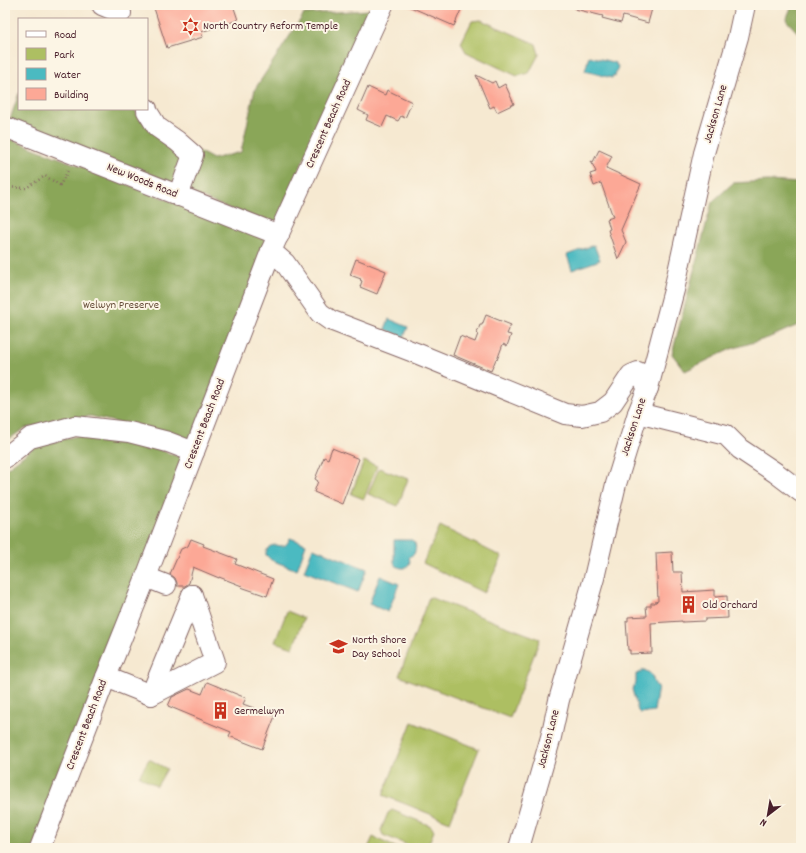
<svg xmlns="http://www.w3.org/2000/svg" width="806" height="853" font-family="Dekko,sans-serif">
  <rect width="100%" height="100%" fill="#fcf5e5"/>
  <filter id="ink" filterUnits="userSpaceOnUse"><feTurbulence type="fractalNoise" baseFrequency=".025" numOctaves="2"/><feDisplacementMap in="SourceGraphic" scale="8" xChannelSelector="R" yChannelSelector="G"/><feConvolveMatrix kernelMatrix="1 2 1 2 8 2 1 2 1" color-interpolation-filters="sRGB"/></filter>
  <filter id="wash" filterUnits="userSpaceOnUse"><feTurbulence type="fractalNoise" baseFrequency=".012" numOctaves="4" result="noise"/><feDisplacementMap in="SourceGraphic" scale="16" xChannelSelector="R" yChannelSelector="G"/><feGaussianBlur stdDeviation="0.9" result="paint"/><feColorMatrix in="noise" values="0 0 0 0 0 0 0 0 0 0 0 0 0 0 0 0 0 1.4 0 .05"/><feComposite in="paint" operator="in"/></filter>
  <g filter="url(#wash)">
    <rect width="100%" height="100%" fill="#f6e9d1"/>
    <g fill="#adbf62" stroke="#7c6f46">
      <path d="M481,20L536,44L539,54L529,73L517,76L466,52L461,43L472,21Z"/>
      <path d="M364,461L377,466L364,499L351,494Z"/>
      <path d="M379,468L408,479L398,506L368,494Z"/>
      <path d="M440,526L502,557L484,593L423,563Z"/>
      <path d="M429,597L540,639L510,718L399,676Z"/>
      <path d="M287,611L304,618L293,648L275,642Z"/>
      <path d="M412,722L479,749L450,822L383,795Z"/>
      <path d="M149,759L167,769L157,786L139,776Z"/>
      <path d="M392,810L431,826L434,831L427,848H415L383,835L381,830L388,813Z"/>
      <path d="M373,837L397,848H368Z"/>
    </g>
    <g fill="#8aa658" stroke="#6a6242">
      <path d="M792,5H798L801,7V36L786,20Z"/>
      <path d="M370,10L274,227L10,119L19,93V109H135L138,118L213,159L241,152L255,89L304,14Z"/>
      <path d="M5,137L269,239L191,444L160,433L90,416L25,428L5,442Z"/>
      <path d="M768,181L801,183V324L796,326L768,338L731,349L685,371L672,354L712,202L733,183Z"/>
      <path d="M81,435L132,440L185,459L35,848H5V470L7,468L36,446Z"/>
    </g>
    <g fill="#4bbac1" stroke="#4a6c76">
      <path d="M589,56L616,63V65L618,66L615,76L613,75L612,78L585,71Z"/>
      <path d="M594,245L600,260L572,270L567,255Z"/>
      <path d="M389,319L408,327L404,337L385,329Z"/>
      <path d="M290,538L306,544L297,570L271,560L266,555V552L269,547C279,541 284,553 290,538Z"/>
      <path d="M394,540H412C417,544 416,549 414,554L409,557C411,563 409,566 404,568C399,568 396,567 394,562Z"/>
      <path d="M313,548L367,569L358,592L304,571Z"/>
      <path d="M380,576L399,584L388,612L369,604Z"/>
      <path d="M644,670C656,675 650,678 657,687H658L654,711L640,713L638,711L632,689L636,683V674H638L642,671Z"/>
    </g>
    <g id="blocks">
      <g fill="#fca896">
        <path d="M153,5H233L238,20L201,32L203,37L167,48Z"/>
        <path d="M406,5H463L454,26Z"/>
        <path d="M575,5H653L648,23L623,16L621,23L602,18L603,16L575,9Z"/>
        <path d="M476,75L492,83L495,81L498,88L505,84L514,104L497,112L494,106L490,108Z"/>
        <path d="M368,87L385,95L387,90L412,102L405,118L401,116L398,121L387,116L382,127L366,120L368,115L358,110Z"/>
        <path d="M599,150L612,156L606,168L641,184L621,230L626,242L618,259L608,230L610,229L607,219L613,217L601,183L594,186L590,174L596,172L591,161L593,162Z"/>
        <path d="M356,259L386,271L377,294L360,287L362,281L360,280L361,279L350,275Z"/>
        <path d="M486,315L511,325L507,334L511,335L507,346L503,344L497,360L496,359L491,371L453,355L460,336L475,342L478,334L477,333L480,325H482Z"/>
        <path d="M332,448L359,459L342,504L314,492L318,481L315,479L324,457L328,459Z"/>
        <path d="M191,539L204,544L203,546L237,559L235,564L273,579L267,596L241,587L242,586L219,577V578L193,567L189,583L185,586H177V583L175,578L170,574L181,549L188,546Z"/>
        <path d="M672,552L673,572H682L683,592L715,590V597L727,596L728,618L705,619V621L682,622V621L651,623L652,653L630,654V650H628L626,621H628V617L647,616L646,606H651V603H655V602L658,601L656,553Z"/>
        <path d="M207,682L246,698L243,704L275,716L262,749L229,736L231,732L168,706L172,697L189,689L202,694Z"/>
      </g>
    </g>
  </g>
  <g filter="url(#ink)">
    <use href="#blocks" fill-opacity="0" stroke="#866665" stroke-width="1"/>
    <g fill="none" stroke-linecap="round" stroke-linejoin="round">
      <defs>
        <g id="minor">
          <path d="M102,5L121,13"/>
          <path d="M147,109V111L157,127L177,141L193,155L178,196"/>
          <path d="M5,127L279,235"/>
          <path d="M271,251L285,263L320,313L330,320L416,353L565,414L582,416L600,412L613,402L631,375L638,372L648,388"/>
          <path d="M638,413L726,435L740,449L776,473L801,492"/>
          <path d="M5,458L30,438L75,426L129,432L168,442L194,452"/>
          <path d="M146,577L166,585"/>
          <path d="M106,677L151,695L215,662L192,595"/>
          <path d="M151,695L192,595"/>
          <path d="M40,848L106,677L146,577L271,251L383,5"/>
          <path d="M519,848L551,737L559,700L594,578L616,484L638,413L648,388L674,290L704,153L738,37L745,5"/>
        </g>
      </defs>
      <use href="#minor" stroke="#866665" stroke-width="22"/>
      <path stroke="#866665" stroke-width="2.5" stroke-dasharray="1 3" stroke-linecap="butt" d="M5,187L26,188L45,176L60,185L69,169"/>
      <use href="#minor" stroke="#fff" stroke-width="20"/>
    </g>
  </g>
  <defs>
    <symbol id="synagogue-bare" viewBox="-9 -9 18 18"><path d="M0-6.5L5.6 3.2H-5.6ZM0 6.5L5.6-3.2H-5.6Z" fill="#c8321e" stroke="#fcf5e5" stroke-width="2.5" paint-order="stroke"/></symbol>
    <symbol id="building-bare" viewBox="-9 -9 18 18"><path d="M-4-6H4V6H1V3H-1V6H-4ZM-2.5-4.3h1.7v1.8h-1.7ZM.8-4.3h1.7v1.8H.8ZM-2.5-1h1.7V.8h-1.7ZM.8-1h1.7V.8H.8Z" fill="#c8321e" stroke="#fcf5e5" stroke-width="2.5" paint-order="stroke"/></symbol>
    <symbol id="school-bare" viewBox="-9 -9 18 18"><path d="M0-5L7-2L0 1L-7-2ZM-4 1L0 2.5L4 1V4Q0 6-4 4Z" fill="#c8321e" stroke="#fcf5e5" stroke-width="2.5" paint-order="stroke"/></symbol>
  </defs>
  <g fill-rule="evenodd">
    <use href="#synagogue-bare" x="178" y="14" width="25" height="25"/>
    <use href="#building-bare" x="676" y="592" width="25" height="25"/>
    <use href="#school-bare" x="326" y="634" width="25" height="25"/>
    <use href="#building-bare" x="208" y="698" width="25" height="25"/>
  </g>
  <g text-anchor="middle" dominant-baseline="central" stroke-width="4" stroke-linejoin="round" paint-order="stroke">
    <g font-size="12" fill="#4a1f2b" stroke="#fcf5e5" text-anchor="start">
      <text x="203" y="26">North Country Reform Temple</text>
      <text x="702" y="605">Old Orchard</text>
      <text x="352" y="640">North Shore<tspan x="352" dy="14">Day School</tspan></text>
      <text x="234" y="711">Germelwyn</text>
    </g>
    <g font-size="12" fill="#4a1f2b" stroke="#fcf5e5">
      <text transform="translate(716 114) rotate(-74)">Jackson Lane</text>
      <text transform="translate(329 124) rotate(-66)">Crescent Beach Road</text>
      <text transform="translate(142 181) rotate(22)">New Woods Road</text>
      <text transform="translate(205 424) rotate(-69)">Crescent Beach Road</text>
      <text transform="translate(634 427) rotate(-72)">Jackson Lane</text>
      <text transform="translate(87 725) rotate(-69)">Crescent Beach Road</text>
      <text transform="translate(549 739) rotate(-76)">Jackson Lane</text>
    </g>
    <g font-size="12" fill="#684f3c" stroke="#fcf5e5">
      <text x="121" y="305">Welwyn Preserve</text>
    </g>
  </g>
  <rect width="806" height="853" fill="none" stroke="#fcf5e5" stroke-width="20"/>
  <rect x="18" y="18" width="130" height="92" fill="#fcf5e5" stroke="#b59f9b"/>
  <rect x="26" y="31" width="20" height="6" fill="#ffffff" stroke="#b59f9b"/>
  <text x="54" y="38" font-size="12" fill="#4a1f2b">Road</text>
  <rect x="26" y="48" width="20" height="12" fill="#adbf62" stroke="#b59f9b"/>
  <text x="54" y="58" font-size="12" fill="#4a1f2b">Park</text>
  <rect x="26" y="68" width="20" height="12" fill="#4bbac1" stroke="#b59f9b"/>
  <text x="54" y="78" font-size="12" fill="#4a1f2b">Water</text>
  <rect x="26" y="88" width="20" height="12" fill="#fca896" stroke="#b59f9b"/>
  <text x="54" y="98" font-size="12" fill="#4a1f2b">Building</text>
  <g transform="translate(768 815) rotate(211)" stroke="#fcf5e5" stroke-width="3" paint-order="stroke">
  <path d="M0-3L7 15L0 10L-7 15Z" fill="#4a1f2b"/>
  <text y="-6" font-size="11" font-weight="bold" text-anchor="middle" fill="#4a1f2b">N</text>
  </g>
</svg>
